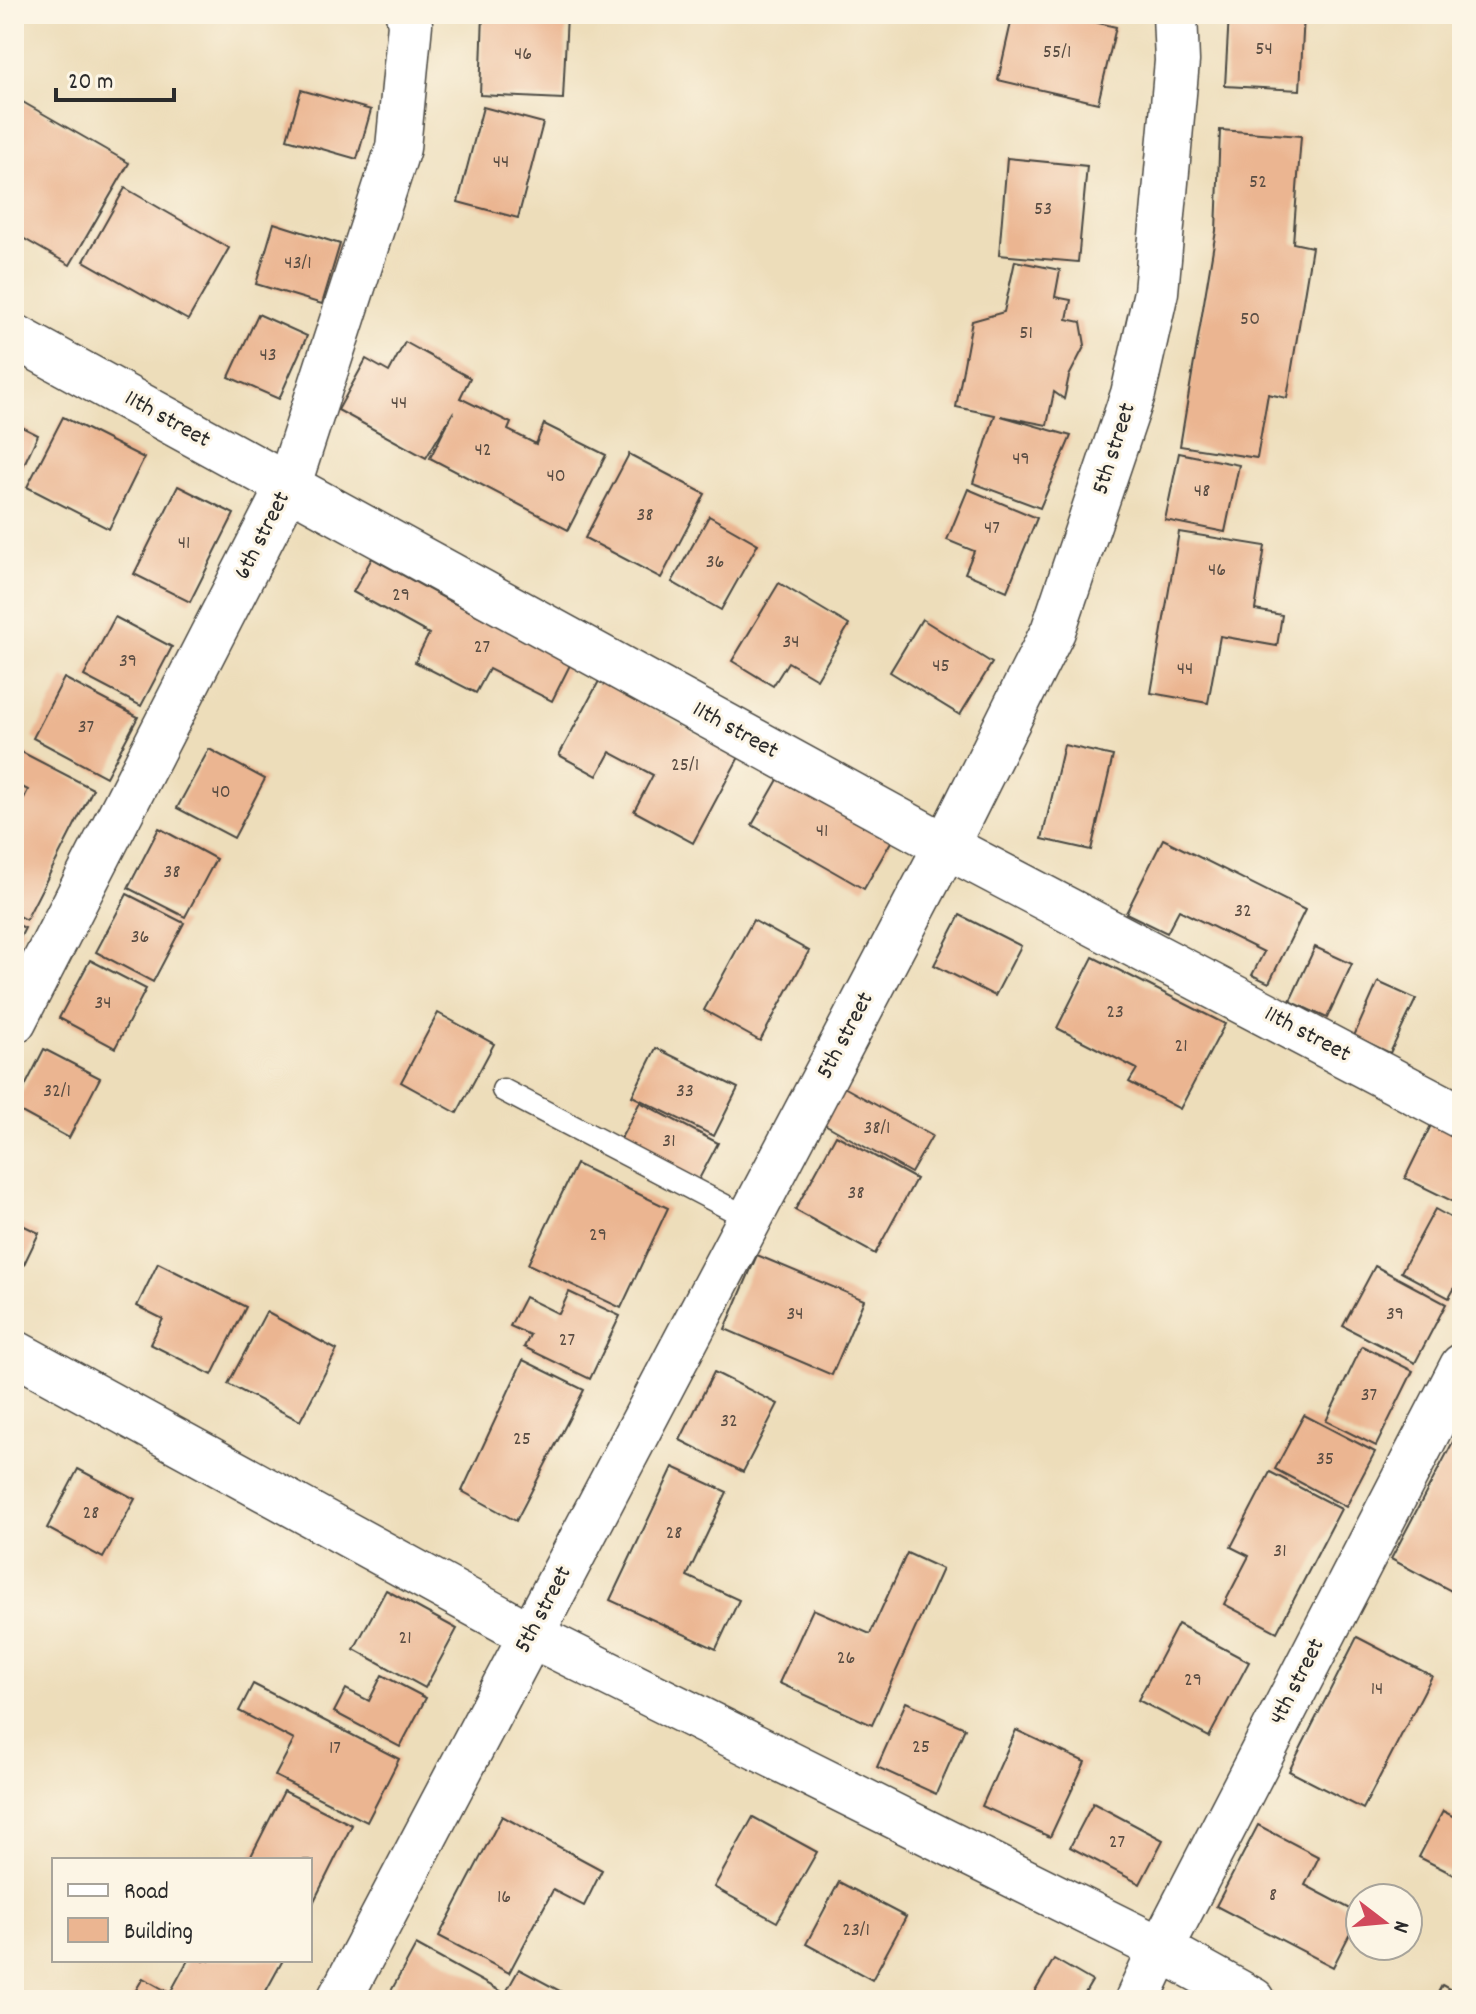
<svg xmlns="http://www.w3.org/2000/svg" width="1476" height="2014" font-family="Dekko,sans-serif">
  <rect width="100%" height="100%" fill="#fcf5e5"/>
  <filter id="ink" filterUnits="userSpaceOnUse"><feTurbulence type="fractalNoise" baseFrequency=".0125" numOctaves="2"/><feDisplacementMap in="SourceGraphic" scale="16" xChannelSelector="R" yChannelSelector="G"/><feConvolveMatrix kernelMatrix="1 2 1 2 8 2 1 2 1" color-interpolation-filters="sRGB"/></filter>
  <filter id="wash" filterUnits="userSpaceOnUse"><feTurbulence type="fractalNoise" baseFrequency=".006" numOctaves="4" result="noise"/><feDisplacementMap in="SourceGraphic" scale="32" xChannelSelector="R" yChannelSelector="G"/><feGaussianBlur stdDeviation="1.8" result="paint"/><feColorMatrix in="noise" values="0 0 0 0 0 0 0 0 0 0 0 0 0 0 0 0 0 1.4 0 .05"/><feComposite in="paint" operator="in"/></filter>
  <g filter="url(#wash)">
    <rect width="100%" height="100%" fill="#edddba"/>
    <g id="blocks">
      <g fill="#ebb591">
        <path d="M483,14H567L563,99L480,95Z"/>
        <path d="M1013,14H1060L1116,27L1098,103L998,80Z"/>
        <path d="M1229,14H1304L1300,90L1225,86Z"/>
        <path d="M301,90L371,110L357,159L287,139Z"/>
        <path d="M14,97L129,163L70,265L14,233Z"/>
        <path d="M483,107L543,123L518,218L458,202Z"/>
        <path d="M1220,130L1301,136L1293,243L1312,247L1287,398L1268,394L1257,458L1180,446L1216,231Z"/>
        <path d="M1007,158L1087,166L1078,262L999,255Z"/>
        <path d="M125,188L229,248L188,320L84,261Z"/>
        <path d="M274,223L340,244L322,304L256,284Z"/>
        <path d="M1015,261L1060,270L1055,297L1071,300L1067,319L1081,322L1085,345L1069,376L1064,399L1054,392L1047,425L1001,416L1071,436L1040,508L973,483L995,415L956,407L972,321L1004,312Z"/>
        <path d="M258,314L307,336L279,399L229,377Z"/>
        <path d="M405,342L470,378L460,398L511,423L508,430L536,444L544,424L606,455L568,530L430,458L454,411L426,458L338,410L366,359L389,372Z"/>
        <path d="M63,417L144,458L109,529L27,487Z"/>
        <path d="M14,423L38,435L17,479L14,478Z"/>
        <path d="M1179,453L1239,465L1225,532L1165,520Z"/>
        <path d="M629,454L705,494L661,578L585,538Z"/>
        <path d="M178,486L234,514L190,602L134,574Z"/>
        <path d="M968,489L1037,518L1007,591L965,573L974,551L947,540Z"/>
        <path d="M709,516L758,544L721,610L672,582Z"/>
        <path d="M1179,532L1265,546L1255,610L1282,615L1277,646L1220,636L1208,703L1151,693Z"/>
        <path d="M372,558L448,600L571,663L552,701L489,669L476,693L415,662L429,634L353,592Z"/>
        <path d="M779,583L849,625L817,679L788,662L773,686L732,661Z"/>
        <path d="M115,617L172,647L141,706L84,676Z"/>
        <path d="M922,619L992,663L960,715L890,672Z"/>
        <path d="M64,678L138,717L106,777L33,738Z"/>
        <path d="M599,681L739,757L693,843L634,811L653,775L610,752L597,776L559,755Z"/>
        <path d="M1064,745L1113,756L1091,850L1042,839Z"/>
        <path d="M14,748L93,789L26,920L14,914V818L28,790L14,783Z"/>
        <path d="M209,749L265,779L234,838L177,808Z"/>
        <path d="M780,776L892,840L864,889L752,825Z"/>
        <path d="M159,828L216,859L185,917L128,888Z"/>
        <path d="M1163,839L1305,910L1269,983L1252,975L1264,952L1179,910L1167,933L1126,913Z"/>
        <path d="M127,894L184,923L153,982L96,952Z"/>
        <path d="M960,915L1021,946L995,996L934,965Z"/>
        <path d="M753,920L809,951L760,1041L704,1010Z"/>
        <path d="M14,923L25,928L14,950Z"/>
        <path d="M1315,947L1352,964L1327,1018L1290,1001Z"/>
        <path d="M1093,957L1225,1024L1180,1109L1129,1082L1137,1069L1057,1028Z"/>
        <path d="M90,960L146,989L115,1048L59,1018Z"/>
        <path d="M1378,982L1416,999L1390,1053L1354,1036Z"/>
        <path d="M438,1013L494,1044L457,1113L401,1082Z"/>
        <path d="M656,1048L738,1088L714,1136L632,1096Z"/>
        <path d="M44,1049L100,1078L69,1138L14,1108Z"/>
        <path d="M842,1086L932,1136L911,1173L821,1122Z"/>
        <path d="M640,1102L718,1143L698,1181L620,1140Z"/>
        <path d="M1436,1115L1462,1128V1206L1405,1178Z"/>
        <path d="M836,1135L916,1179L875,1254L795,1210Z"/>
        <path d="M576,1164L668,1208L621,1308L528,1264Z"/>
        <path d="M1435,1209L1462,1224V1275L1449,1298L1401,1272Z"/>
        <path d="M14,1221L39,1233L14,1285Z"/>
        <path d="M757,1255L864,1300L832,1375L725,1329Z"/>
        <path d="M158,1263L246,1307L212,1375L150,1344L163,1319L137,1306Z"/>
        <path d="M1375,1266L1446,1304L1415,1363L1343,1326Z"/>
        <path d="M569,1292L620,1316L590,1379L524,1347L530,1335L510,1326L525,1297L559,1314Z"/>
        <path d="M266,1312L337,1350L300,1421L228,1384Z"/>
        <path d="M1362,1346L1413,1371L1376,1446L1326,1421Z"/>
        <path d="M523,1360L584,1390L516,1521L462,1491Z"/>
        <path d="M714,1372L778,1404L743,1472L680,1440Z"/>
        <path d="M1304,1415L1375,1452L1346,1507L1275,1469Z"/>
        <path d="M1456,1436L1462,1439V1580L1455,1593L1391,1559Z"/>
        <path d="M673,1467L727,1492L687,1576L739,1600L716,1649L610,1600Z"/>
        <path d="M78,1469L135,1499L103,1558L47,1528Z"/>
        <path d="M1270,1472L1341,1509L1277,1632L1224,1604L1249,1556L1231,1547Z"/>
        <path d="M907,1553L942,1569L872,1725L779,1683L813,1609L870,1634Z"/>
        <path d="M386,1590L457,1629L425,1688L354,1649Z"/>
        <path d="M1178,1624L1249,1662L1209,1737L1138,1700Z"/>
        <path d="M1357,1637L1432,1676L1363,1809L1289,1771Z"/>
        <path d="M382,1675L426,1698L400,1747L334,1712L346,1689L369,1701Z"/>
        <path d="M253,1684L399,1759L367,1822L275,1776L294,1740L239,1711Z"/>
        <path d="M906,1702L965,1728L936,1794L877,1767Z"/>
        <path d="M1016,1730L1085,1762L1050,1837L982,1806Z"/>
        <path d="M284,1791L352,1825L310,1909V1860H249Z"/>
        <path d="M1093,1803L1163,1840L1140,1884L1070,1847Z"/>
        <path d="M1443,1811L1462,1821V1879L1419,1857Z"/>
        <path d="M502,1816L602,1870L584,1906L553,1890L509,1973L439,1936Z"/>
        <path d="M753,1817L817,1852L777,1922L714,1887Z"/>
        <path d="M1258,1825L1319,1857L1305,1885L1360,1914L1333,1967L1216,1906Z"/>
        <path d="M839,1882L906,1917L872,1980L806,1944Z"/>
        <path d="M416,1945L505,1994L519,1969L573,1998L572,2000H400L402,1997L391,1991Z"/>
        <path d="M1054,1959L1092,1981L1081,2000H1030Z"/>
        <path d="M188,1960H283L261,2000H130L143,1978L170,1993Z"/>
        <path d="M1442,1985L1462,1996V2000H1434Z"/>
      </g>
    </g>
  </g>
  <g filter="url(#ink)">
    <use href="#blocks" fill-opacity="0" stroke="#484640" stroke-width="2"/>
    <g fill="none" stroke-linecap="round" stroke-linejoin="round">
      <defs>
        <path id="service" d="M503,1090L750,1219"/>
        <g id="minor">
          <path d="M14,336L946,846L1462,1117"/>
          <path d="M14,1021L288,487L398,148L410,24L408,14"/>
          <path d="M14,1352L531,1635L1161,1949L1253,2000"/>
          <path d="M339,2000L946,846L1053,631L1133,394L1156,292L1177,61L1175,14"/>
          <path d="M1137,2000L1161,1949L1462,1366"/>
        </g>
      </defs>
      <use href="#service" stroke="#484640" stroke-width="25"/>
      <use href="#minor" stroke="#484640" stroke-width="47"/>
      <use href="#service" stroke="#fff" stroke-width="22"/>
      <use href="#minor" stroke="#fff" stroke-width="44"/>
    </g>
  </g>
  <g text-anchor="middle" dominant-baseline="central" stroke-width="6" stroke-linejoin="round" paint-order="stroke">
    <g font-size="20" fill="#5b4e44">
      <text x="1264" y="50">54</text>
      <text x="1057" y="53">55/1</text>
      <text x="523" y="55">46</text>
      <text x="501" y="163">44</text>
      <text x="1258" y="183">52</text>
      <text x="1043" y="210">53</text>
      <text x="298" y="264">43/1</text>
      <text x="1250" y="320">50</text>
      <text x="1026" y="334">51</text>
      <text x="268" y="356">43</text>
      <text x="399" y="404">44</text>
      <text x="483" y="451">42</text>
      <text x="1021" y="460">49</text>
      <text x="556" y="477">40</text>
      <text x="1202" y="492">48</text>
      <text x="645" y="516">38</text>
      <text x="992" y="529">47</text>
      <text x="184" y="544">41</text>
      <text x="715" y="563">36</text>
      <text x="1217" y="571">46</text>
      <text x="401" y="596">29</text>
      <text x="791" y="643">34</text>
      <text x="482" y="648">27</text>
      <text x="128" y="662">39</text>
      <text x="941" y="667">45</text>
      <text x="1185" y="670">44</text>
      <text x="86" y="728">37</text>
      <text x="685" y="766">25/1</text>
      <text x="221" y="793">40</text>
      <text x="822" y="832">41</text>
      <text x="172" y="873">38</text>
      <text x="1243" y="912">32</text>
      <text x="140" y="938">36</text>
      <text x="103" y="1004">34</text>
      <text x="1115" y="1013">23</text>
      <text x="1181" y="1047">21</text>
      <text x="57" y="1092">32/1</text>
      <text x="685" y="1092">33</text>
      <text x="877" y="1129">38/1</text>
      <text x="669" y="1142">31</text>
      <text x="856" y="1194">38</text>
      <text x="598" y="1236">29</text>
      <text x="795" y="1315">34</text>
      <text x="1395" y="1315">39</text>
      <text x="567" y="1341">27</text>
      <text x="1369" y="1396">37</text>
      <text x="729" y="1422">32</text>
      <text x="522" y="1440">25</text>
      <text x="1325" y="1460">35</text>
      <text x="91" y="1514">28</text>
      <text x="674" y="1534">28</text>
      <text x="1280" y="1552">31</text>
      <text x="405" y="1639">21</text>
      <text x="846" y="1659">26</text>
      <text x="1193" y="1681">29</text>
      <text x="1377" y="1690">14</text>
      <text x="921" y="1748">25</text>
      <text x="335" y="1749">17</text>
      <text x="1117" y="1843">27</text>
      <text x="1273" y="1896">8</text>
      <text x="504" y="1898">16</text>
      <text x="856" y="1931">23/1</text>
    </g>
    <g font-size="24" fill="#2b2b2b" stroke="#fcf5e5">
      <text transform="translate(167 420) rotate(29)">11th street</text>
      <text transform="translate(1115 449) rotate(-72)">5th street</text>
      <text transform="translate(263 536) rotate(-63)">6th street</text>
      <text transform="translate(735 731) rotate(29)">11th street</text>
      <text transform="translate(1307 1035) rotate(28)">11th street</text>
      <text transform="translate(846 1036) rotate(-62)">5th street</text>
      <text transform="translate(544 1610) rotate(-62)">5th street</text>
      <text transform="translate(1298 1682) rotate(-63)">4th street</text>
    </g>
  </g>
  <rect width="1476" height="2014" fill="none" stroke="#fcf5e5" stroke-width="48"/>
  <rect x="52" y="1858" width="260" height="104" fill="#fcf5e5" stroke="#a8a49b" stroke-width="2"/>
  <rect x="68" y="1884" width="40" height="12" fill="#ffffff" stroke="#a8a49b" stroke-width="2"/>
  <text x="124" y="1898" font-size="24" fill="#2b2b2b">Road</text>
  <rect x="68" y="1918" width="40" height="24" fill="#ebb591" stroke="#a8a49b" stroke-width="2"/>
  <text x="124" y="1938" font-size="24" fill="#2b2b2b">Building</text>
  <g transform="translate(1384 1922) rotate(106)"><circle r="38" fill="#fcf5e5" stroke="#a8a49b" stroke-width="2"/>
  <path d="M0-6L14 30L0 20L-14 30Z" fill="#d1495b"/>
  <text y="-12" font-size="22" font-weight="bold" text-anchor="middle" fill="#2b2b2b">N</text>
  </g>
  <path d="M56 88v12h118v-12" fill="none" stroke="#2b2b2b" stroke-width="4"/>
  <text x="68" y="88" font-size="24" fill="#2b2b2b" stroke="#fcf5e5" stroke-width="6" paint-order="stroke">20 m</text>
</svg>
